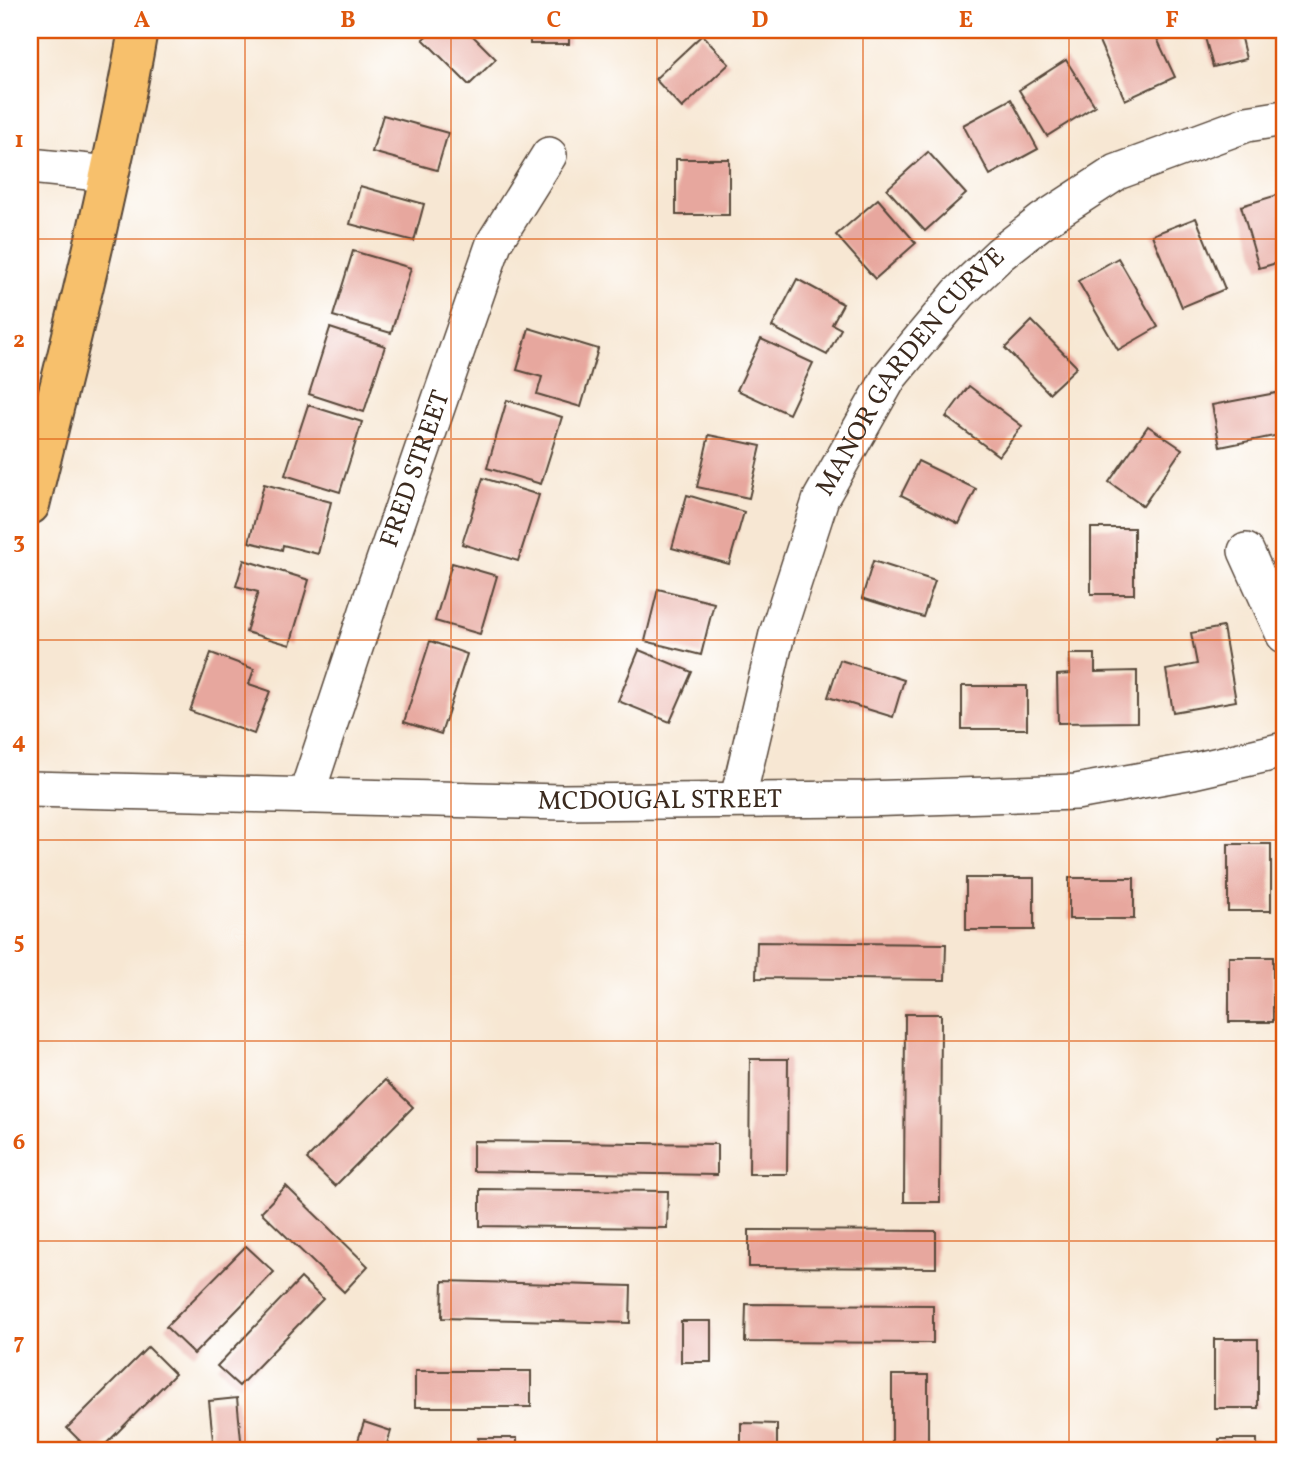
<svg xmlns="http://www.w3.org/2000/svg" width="1314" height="1480" font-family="Vollkorn,serif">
  <rect width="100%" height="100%" fill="#fff"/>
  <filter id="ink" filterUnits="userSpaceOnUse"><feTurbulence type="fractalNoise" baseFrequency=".0143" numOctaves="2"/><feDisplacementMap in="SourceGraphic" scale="14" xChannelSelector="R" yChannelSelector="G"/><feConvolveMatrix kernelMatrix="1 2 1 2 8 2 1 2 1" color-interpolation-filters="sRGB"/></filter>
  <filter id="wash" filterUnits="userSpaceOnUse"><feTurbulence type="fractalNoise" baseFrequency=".00686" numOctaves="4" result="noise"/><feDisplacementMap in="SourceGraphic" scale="28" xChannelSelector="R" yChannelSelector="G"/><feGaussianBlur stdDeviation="1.57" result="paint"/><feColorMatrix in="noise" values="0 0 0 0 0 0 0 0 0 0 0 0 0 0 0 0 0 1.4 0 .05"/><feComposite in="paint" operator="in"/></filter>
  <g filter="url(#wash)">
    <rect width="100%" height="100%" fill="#f7e7d3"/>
    <g id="blocks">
      <g fill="#e7a79e">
        <path d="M433,30H467L496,59L469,85L423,39Z"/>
        <rect x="530" y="30" width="39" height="14"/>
        <path d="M1119,30H1153L1175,77L1125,100L1098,39Z"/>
        <path d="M1203,30H1239L1246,59L1213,67Z"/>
        <path d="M702,35L729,64L682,108L655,79Z"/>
        <path d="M1066,60L1095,106L1047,136L1019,90Z"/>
        <path d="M1011,99L1038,149L990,175L963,125Z"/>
        <path d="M383,115L448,133L437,170L372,152Z"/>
        <path d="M928,152L966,194L925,231L887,189Z"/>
        <rect x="676" y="159" width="53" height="56"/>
        <path d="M360,186L424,204L414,241L350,224Z"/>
        <path d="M1281,194L1284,205V261L1259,268L1241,206Z"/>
        <path d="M878,199L916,243L875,279L836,235Z"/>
        <path d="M1196,218L1225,289L1182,307L1152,235Z"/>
        <path d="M353,251L411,268L391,333L333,316Z"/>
        <path d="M1118,258L1158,327L1118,350L1078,281Z"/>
        <path d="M797,279L843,304L832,324L841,329L827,355L772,327Z"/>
        <path d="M1032,321L1077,367L1049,393L1005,348Z"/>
        <path d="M330,328L385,346L364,412L309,394Z"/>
        <path d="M529,328L598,349L581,407L537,394L542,377L517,370Z"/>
        <path d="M761,339L813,363L789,414L737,390Z"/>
        <path d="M969,386L1022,426L999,456L946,417Z"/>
        <path d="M1276,393L1284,434L1220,447L1212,405Z"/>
        <path d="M507,400L562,417L541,484L487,468Z"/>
        <path d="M308,405L362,422L340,492L285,475Z"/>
        <path d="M1148,426L1182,449L1143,506L1109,482Z"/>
        <path d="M709,435L761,446L749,498L697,487Z"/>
        <path d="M918,461L976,489L959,524L901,495Z"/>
        <path d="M483,478L539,495L518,561L462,544Z"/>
        <path d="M264,484L331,502L318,554L283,545L282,550L249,542Z"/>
        <path d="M687,495L744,512L729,564L672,548Z"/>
        <rect x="1091" y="528" width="43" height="66"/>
        <path d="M244,560L309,580L290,645L246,632L258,592L236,586Z"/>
        <path d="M873,561L935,581L923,617L862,598Z"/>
        <path d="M452,563L497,576L480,634L435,621Z"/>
        <path d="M658,589L714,603L701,655L645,641Z"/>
        <path d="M1223,627L1236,701L1173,712L1166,670L1197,664L1191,633Z"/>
        <path d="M430,641L467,654L441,734L404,722Z"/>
        <path d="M639,650L692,672L670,722L618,701Z"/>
        <path d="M211,653L254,669L249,684L270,691L254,734L190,711Z"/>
        <path d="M1069,654H1095V672L1137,671V722L1058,723L1057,675L1070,674Z"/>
        <path d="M840,660L904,680L893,717L828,697Z"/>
        <rect x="962" y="686" width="65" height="43"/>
        <rect x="1228" y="844" width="43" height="67"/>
        <rect x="966" y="878" width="68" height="52"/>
        <rect x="1069" y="878" width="65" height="41"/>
        <path d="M757,942L946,944L945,980L756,978Z"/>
        <rect x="1229" y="957" width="44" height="65"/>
        <path d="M905,1014H941L940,1202H904Z"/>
        <path d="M750,1059H788L787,1174H749Z"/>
        <path d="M385,1080L413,1107L335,1186L307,1159Z"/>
        <path d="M473,1141L717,1144V1175L473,1171Z"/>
        <path d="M286,1186L368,1266L344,1292L261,1212Z"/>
        <path d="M480,1189L668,1191L667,1228L480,1226Z"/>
        <path d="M749,1230L936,1231V1268L749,1267Z"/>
        <path d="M246,1246L274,1272L194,1354L166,1327Z"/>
        <path d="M301,1278L323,1299L239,1386L217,1366Z"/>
        <path d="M443,1281L631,1286L630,1323L442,1318Z"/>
        <path d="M746,1304L933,1305V1343L745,1342Z"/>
        <rect x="681" y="1321" width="30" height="41"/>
        <rect x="1214" y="1339" width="44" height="69"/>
        <path d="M148,1347L175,1374L100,1450H89L67,1428Z"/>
        <rect x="415" y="1371" width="116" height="36"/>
        <rect x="892" y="1375" width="36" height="75"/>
        <path d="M237,1398L242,1450H214L209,1401Z"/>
        <path d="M364,1422L391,1431L385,1450H355Z"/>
        <path d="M741,1423L777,1424V1450H741Z"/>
        <rect x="478" y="1438" width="39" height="12"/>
        <rect x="1219" y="1439" width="38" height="11"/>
      </g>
    </g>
  </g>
  <g filter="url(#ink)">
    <use href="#blocks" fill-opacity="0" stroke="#574639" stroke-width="2"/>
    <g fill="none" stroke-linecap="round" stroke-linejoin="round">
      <defs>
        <g id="minor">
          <path d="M30,166L109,174"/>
          <path d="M1246,551L1284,635"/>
          <path id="s1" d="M30,789L562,802L864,799L1076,792L1193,771L1284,750"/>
          <path id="s2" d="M306,796L377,581L494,243L549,155"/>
          <path id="s3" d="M738,798L777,634L821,498L890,376L959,293L1000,254L1042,221L1117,172L1247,124L1284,118"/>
        </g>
        <path id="major" d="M30,505C69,347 110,190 138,30"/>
      </defs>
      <use href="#minor" stroke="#574639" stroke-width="38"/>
      <use href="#major" stroke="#574639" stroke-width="42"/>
      <use href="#minor" stroke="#fff" stroke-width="35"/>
      <use href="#major" stroke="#f7c06c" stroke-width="38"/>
    </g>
  </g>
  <path fill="none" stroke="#df570d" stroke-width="2" stroke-opacity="0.55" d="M245,30V1450M451,30V1450M657,30V1450M863,30V1450M1069,30V1450M30,239H1284M30,439H1284M30,640H1284M30,840H1284M30,1041H1284M30,1241H1284"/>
  <g text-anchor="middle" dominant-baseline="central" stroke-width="5" stroke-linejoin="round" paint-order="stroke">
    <g font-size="26" fill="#3b2a1e" stroke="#fff">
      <text stroke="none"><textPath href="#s3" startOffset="467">MANOR GARDEN CURVE</textPath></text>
      <text stroke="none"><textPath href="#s2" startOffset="345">FRED STREET</textPath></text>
      <text stroke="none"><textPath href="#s1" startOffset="630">MCDOUGAL STREET</textPath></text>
    </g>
  </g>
  <rect width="1314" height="1480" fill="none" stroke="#fff" stroke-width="77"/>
  <rect x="38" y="38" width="1238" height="1404" fill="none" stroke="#df570d" stroke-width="2.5"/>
  <g font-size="23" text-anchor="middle" font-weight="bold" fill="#df570d">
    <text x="142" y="27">A</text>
    <text x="348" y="27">B</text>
    <text x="554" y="27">C</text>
    <text x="760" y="27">D</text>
    <text x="966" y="27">E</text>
    <text x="1172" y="27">F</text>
    <text x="19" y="147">1</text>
    <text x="19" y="347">2</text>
    <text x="19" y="548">3</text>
    <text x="19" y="748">4</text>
    <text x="19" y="948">5</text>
    <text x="19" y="1149">6</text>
    <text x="19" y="1349">7</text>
  </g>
</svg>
